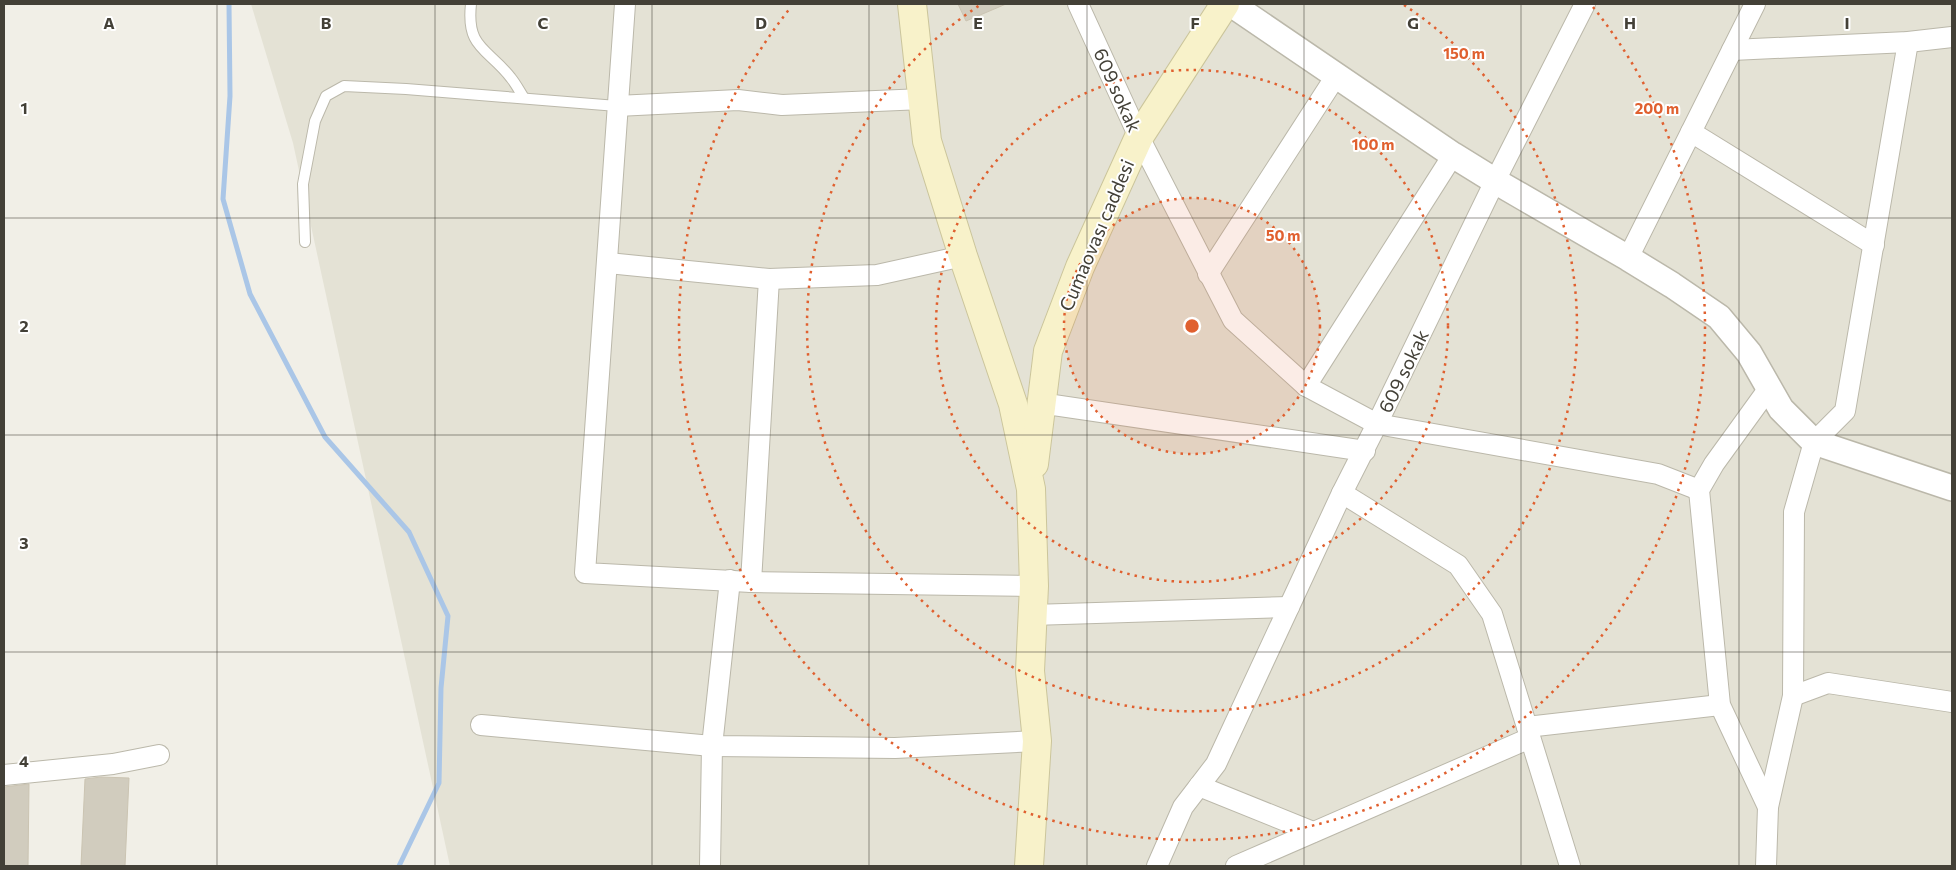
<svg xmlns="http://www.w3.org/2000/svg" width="1956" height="870" font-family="Commissioner,sans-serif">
  <rect width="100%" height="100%" fill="#f1efe7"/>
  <path fill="#e4e2d5" d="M251,4H1952V866H450L293,143Z"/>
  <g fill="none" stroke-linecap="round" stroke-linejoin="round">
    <path stroke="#aac6e7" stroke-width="5" d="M229,4L230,96L223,199L250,294L325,437L409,532L448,616L441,688L439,783L399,866"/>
  </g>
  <g fill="#d1ccbe" stroke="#cbc4b2">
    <path d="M958,4H1006L966,21Z"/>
    <path d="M101,777L129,778L125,866H81L85,779Z"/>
    <path d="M29,784L28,866H4V787Z"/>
  </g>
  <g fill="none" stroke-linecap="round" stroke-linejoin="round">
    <defs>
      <g id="service">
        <path d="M471,4C466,49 488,48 511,78C516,84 520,92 524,98"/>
        <path d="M305,242L303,184L315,121L326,96L344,86L406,89L617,106"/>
      </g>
      <g id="minor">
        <path d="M625,4L585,573L751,582L1034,586"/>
        <path d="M1078,4L1139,137L1233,320L1306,386L1377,424L1495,181L1585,4"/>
        <path d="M1732,50L1908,42L1952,37"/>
        <path d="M617,106L738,100L782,105L923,99"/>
        <path d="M1691,132L1874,245"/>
        <path d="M1628,258L1755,4"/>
        <path d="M608,263L769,279L751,582"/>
        <path d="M1208,274L1336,76"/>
        <path d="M769,279L877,275L963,256"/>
        <path d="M1306,386L1453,155"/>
        <path d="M1040,403L1365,451"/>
        <path d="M1342,493L1458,565L1492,614L1570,866"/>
        <path d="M1032,615L1289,607"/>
        <path d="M1793,696L1828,683L1952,702"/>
        <path d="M481,725L712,746L895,748L1037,741"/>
        <path d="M1527,727L1720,705"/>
        <path d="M4,775L113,764L159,755"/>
        <path d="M1199,786L1313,832"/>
        <path d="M1768,807L1720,705L1699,490L1714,464L1769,388"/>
        <path d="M710,866L712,746L730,580"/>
        <path d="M1157,866L1183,807L1216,764L1342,493L1377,424L1658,474L1699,490"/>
        <path d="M1236,866L1530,738"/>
        <path d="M1766,866L1768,807L1793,696L1794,512L1814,442L1845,411L1908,42"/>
      </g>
      <path id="tertiary" d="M1231,4L1453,155L1495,181L1628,258L1672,285L1719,317L1749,353L1781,409L1814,442L1952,488"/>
      <g id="secondary">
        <path d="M912,4L927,141L963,256L1013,404L1031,489L1034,586L1030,671L1037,741L1029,866"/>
        <path d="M1034,464L1048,351L1080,267L1139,137L1225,4"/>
      </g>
    </defs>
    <use href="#service" stroke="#bbb8aa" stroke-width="12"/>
    <use href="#minor" stroke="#bbb8aa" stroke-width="22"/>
    <use href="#tertiary" stroke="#bbb8aa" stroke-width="28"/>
    <use href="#secondary" stroke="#cbc59b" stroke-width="30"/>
    <use href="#service" stroke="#fff" stroke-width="10"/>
    <use href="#minor" stroke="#fff" stroke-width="20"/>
    <use href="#tertiary" stroke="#fff" stroke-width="25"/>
    <use href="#secondary" stroke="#f8f2ca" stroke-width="28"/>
  </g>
  <path fill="none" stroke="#434037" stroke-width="1" stroke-opacity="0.55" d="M217,4V866M435,4V866M652,4V866M869,4V866M1087,4V866M1304,4V866M1521,4V866M1739,4V866M4,218H1952M4,435H1952M4,652H1952"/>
  <circle cx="1192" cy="326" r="128" fill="#e0602f" fill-opacity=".12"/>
  <g fill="none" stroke="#e0602f" stroke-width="2.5" stroke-dasharray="2.5 5">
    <circle cx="1192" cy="326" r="128"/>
    <circle cx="1192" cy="326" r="256"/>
    <path d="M1404 5A385 385 0 1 1 980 5"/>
    <path d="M1593 7A513 513 0 1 1 791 7"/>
  </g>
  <g text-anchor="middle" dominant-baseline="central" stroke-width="4" stroke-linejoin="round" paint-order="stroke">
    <g font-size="19" fill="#434037" stroke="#fff">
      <text transform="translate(1118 90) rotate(66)">609 sokak</text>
      <text transform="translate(1096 235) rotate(-67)">Cumaovası caddesi</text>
      <text transform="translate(1403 371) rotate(-64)">609 sokak</text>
    </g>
  </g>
  <g font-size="16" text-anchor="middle" font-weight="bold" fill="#434037" stroke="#fff" stroke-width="4" stroke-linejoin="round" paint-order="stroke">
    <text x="109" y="29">A</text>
    <text x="326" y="29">B</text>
    <text x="543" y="29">C</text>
    <text x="761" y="29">D</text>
    <text x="978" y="29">E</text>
    <text x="1195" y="29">F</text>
    <text x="1413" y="29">G</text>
    <text x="1630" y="29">H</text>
    <text x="1847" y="29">I</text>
    <text x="24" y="114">1</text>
    <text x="24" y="332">2</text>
    <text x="24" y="549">3</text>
    <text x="24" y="767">4</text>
  </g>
  <circle cx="1192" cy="326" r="8" fill="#e0602f" stroke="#fff" stroke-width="2.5"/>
  <g font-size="15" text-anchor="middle" font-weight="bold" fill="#e0602f" stroke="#fff" stroke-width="4" stroke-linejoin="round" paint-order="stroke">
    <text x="1464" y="59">150 m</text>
    <text x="1657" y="114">200 m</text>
    <text x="1373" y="150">100 m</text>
    <text x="1283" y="241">50 m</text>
  </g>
  <rect width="1956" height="870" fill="none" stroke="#434037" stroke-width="10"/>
</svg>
